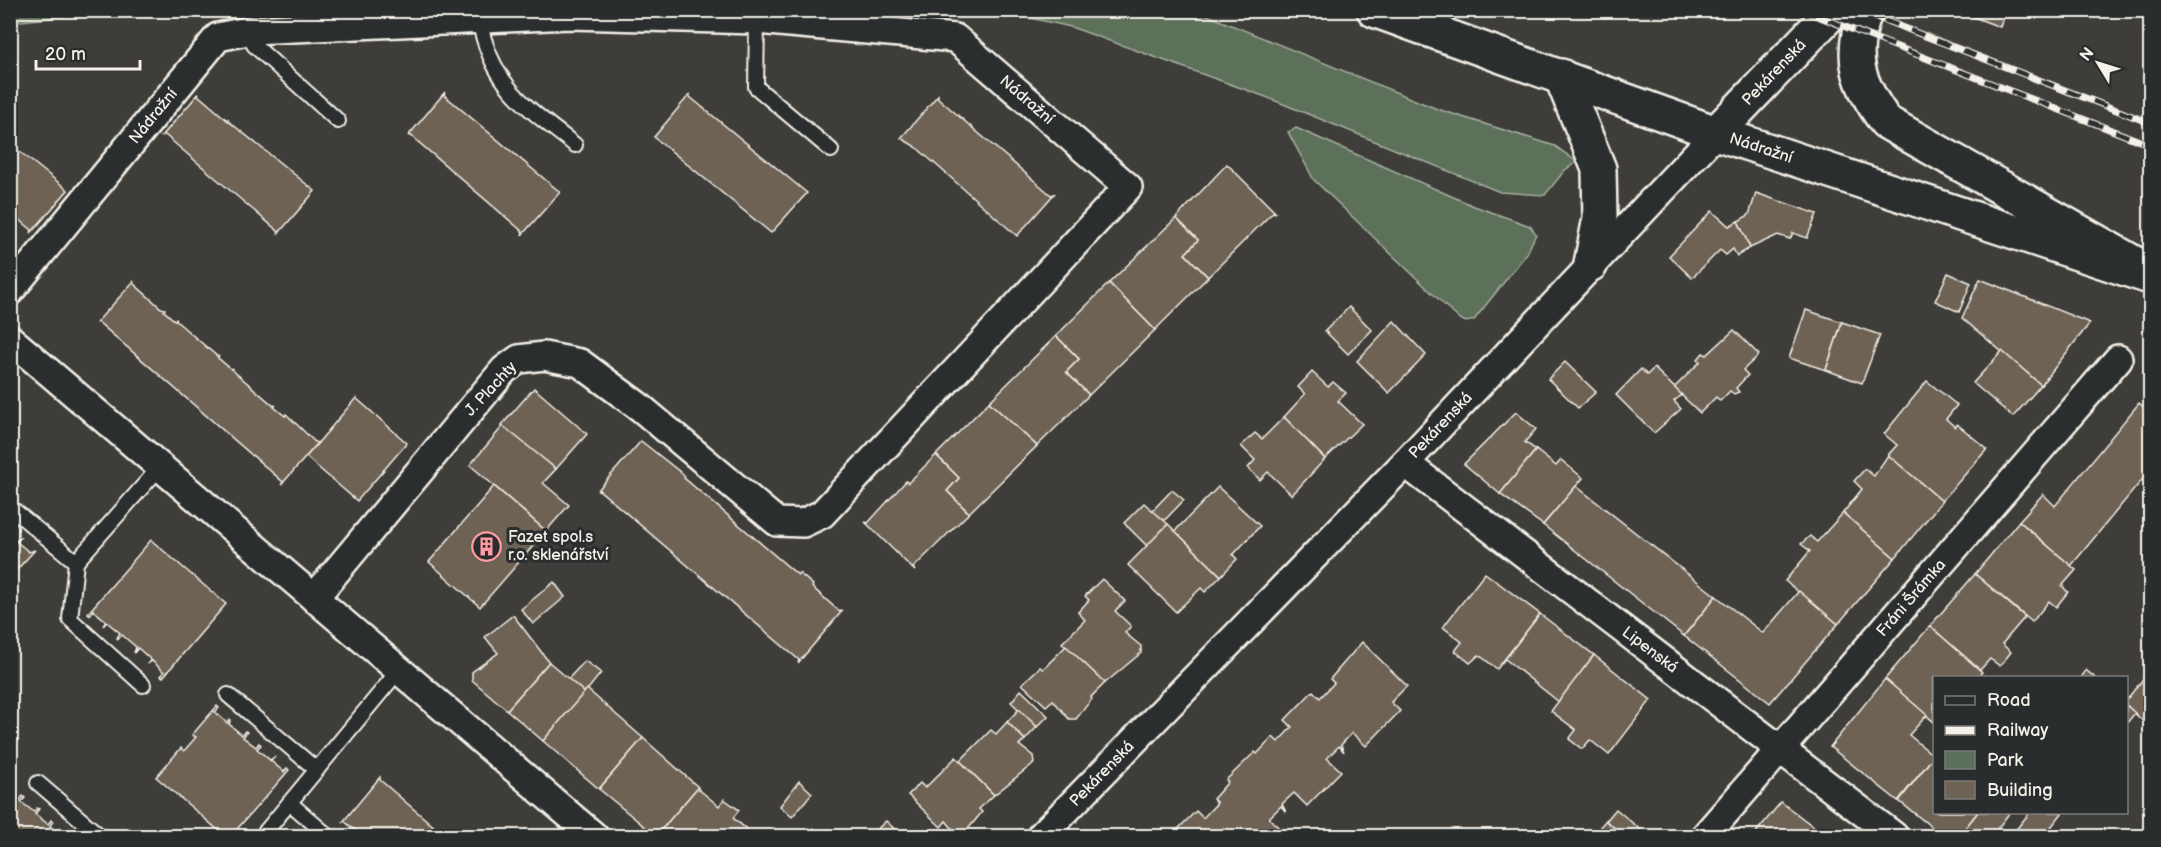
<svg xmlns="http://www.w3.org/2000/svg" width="2161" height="847" font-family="'Balsamiq Sans',sans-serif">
  <rect width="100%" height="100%" fill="#3e3d39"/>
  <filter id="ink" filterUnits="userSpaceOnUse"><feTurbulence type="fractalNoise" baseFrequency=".0167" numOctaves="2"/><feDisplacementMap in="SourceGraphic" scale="12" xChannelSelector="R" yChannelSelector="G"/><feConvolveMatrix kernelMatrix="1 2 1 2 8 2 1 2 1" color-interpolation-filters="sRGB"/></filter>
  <g filter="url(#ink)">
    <g fill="#5b6f5a" stroke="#a8b0a1" stroke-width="1.5">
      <path d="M11,10H121V11L11,22Z"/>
      <path d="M999,11H1197L1437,109L1555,146L1577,162L1565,170L1545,195L1500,192L1266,97L1071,27Z"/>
      <path d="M1296,128L1474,206L1530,226L1536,234L1527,253L1474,320L1466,322L1458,318L1314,180L1288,132Z"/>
    </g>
    <g fill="#6e6254" stroke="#f4f1e8" stroke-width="1.5">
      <path d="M1955,10H2006L2000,27Z"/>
      <path d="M445,92L444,95L560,192L522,235L523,232L410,135L408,136Z"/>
      <path d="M199,93L198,95L227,120L229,118L227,120L315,191L278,234L279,232L165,135L162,136Z"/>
      <path d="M690,94V97L807,193L771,233L654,137Z"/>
      <path d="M938,95V98L976,131L1051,195L1054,194L1017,236L916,147L901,138Z"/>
      <path d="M10,144L68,190L31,233L32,230L10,212Z"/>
      <path d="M1227,164L1276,213L1273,212L1208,277L1185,254L1198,240L1176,218Z"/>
      <path d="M1756,193L1817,214L1807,238L1793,233L1790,239L1778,235L1750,248L1738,221L1749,215Z"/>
      <path d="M1712,211L1729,226L1738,221L1750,248L1737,256L1733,249L1726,255L1720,250L1692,278L1669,256Z"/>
      <path d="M1176,218L1198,240L1185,254L1208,277L1155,330L1109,283Z"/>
      <path d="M1948,273L1971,283L1959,312L1935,301Z"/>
      <path d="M1980,279L2090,323L2041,385L1962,318Z"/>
      <path d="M134,281L133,283L161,308L165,309L164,311L174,320L177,319L175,320L218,357L219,356L218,358L231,369L233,368L231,369L274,406L276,405L274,407L285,416L286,414L316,443L319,442L281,485L283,482L98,322L96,323Z"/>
      <path d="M1109,283L1155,330L1089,395L1066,372L1079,359L1056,336Z"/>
      <path d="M1349,307L1372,330L1348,354L1325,331Z"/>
      <path d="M1806,310L1842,322L1826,370L1789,358Z"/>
      <path d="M1394,321L1426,355L1389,393L1357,361Z"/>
      <path d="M1842,322L1880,335L1862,383L1826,370Z"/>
      <path d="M1734,330L1759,355L1743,370L1748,375L1736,388L1739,392L1734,394L1730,391L1720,401L1716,397L1700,413L1674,388L1700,362L1698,359L1703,353L1707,355Z"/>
      <path d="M1056,336L1079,359L1066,372L1089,395L1037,446L989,402Z"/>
      <path d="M2002,351L2041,385L2013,417L1973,383Z"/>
      <path d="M1565,362L1596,392L1578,408L1548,379Z"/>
      <path d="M1654,368L1682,395L1674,401L1681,409L1654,433L1616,395L1641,369L1647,375Z"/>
      <path d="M1312,372L1328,387L1333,382L1346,393L1338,401L1362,424L1325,459L1284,417L1305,394L1298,387Z"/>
      <path d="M1927,381L1957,405L1946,419L1955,427L1957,424L1987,449L1942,501L1888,455L1897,445L1884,434Z"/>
      <path d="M534,388L587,434L556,469L501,426Z"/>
      <path d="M356,398L407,443L357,501L306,457Z"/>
      <path d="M989,402L1037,446L969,513L947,491L959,478L936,455Z"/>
      <path d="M2139,403L2150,413V479L2146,475L2071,566L2019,521L2043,494L2055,506Z"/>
      <path d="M1516,412L1536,429L1525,442L1536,450L1500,494L1464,464Z"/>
      <path d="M1284,417L1325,459L1292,495L1268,472L1260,480L1248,468L1255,460L1241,446L1255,433L1262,439Z"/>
      <path d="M503,426L556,469L543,483L569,505L546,531L470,465Z"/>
      <path d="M641,441L685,476L684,478L798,575L799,573L813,585L812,587L840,612L843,610L798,663L799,660L599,490L597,491Z"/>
      <path d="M1536,450L1556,466L1561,460L1583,478L1543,525L1500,494Z"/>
      <path d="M936,455L959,478L947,491L969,513L913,568L915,571L865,522L868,523L906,481L908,483Z"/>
      <path d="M1888,455L1942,501L1895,558L1843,513L1862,489L1854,481L1865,469L1874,476Z"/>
      <path d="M494,486L546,531L480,607L429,562Z"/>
      <path d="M1576,486L1716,596L1684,636L1543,525Z"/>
      <path d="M1218,487L1260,526L1233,555L1237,559L1221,576L1175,531Z"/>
      <path d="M1172,490L1184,500L1163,522L1152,511Z"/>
      <path d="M1144,503L1168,524L1147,546L1124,523Z"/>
      <path d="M1843,513L1895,558L1838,624L1785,581L1810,551L1801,544L1810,536L1817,542Z"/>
      <path d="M2019,521L2076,570L2062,586L2068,592L2056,607L2049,601L2032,622L1975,574Z"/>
      <path d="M1168,524L1221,576L1205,592L1201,588L1176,612L1128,565Z"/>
      <path d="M10,536L16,541L21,537L17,542L29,552L35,550L10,577Z"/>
      <path d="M151,540L226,604L163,677L161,676L164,672L152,661L147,664L151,660L138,648L134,653L136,647L122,635L118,639L117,638L120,633L107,622L103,626L106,621L93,610L90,615L88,613Z"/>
      <path d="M1485,573L1540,614L1497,669L1479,655L1470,663L1455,651L1462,642L1443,627Z"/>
      <path d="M1975,574L2025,617L2002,644L2011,652L2000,666L1990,659L1980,670L1930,626Z"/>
      <path d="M1102,579L1125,601L1115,611L1131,626L1125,633L1141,646V653L1105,683L1062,643L1085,620L1078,612L1089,600L1085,596Z"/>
      <path d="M554,582L565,597L533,624L521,609Z"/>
      <path d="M1799,591L1838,624L1770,703L1684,636L1716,596L1763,633Z"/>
      <path d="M1540,614L1594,655L1559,702L1505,659Z"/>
      <path d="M513,615L549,662L507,710L472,680V672L498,653L485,637Z"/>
      <path d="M1930,626L1982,672L1977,678H1934V722L1885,679Z"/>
      <path d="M1362,642L1407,686L1391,702L1400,711L1366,746L1352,733L1341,745L1344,752L1339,746L1327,758L1341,771L1307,806L1294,793L1282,804L1286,812L1281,806L1269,818L1282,831L1277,836H1171L1196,811L1203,818L1217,803L1213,799L1228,782L1226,780L1255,752L1257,754L1273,737L1278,742L1292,727L1285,720L1313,691L1320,698L1334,683L1330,679Z"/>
      <path d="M1066,646L1105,683L1091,697L1092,699L1076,719H1069L1053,700L1046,706L1022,684L1040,667L1043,669Z"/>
      <path d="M1594,655L1651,700L1609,755L1590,740L1582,749L1569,739L1576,730L1551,711Z"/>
      <path d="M585,661L601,673L585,693L568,679Z"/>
      <path d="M549,662L585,693L543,741L507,710Z"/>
      <path d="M2086,670L2095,678H2081Z"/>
      <path d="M2150,671V728L2126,705V700Z"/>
      <path d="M1885,679L1927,715L1909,735L1934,756L1898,801L1830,747Z"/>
      <path d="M587,689L643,738L599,789L543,741Z"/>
      <path d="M1021,690L1048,716L1037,727L1011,702Z"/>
      <path d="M2126,705L2135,713L2126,724Z"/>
      <path d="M217,706L219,708L215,712L227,723L231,719L229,724L242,735L245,731L247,732L243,737L256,747L259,743L261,745L257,749L270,760L275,757L271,761L284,772L287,768L289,770L231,836H225L156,777L181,748L184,751L196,737L192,735Z"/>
      <path d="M1019,709L1037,727L1025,740L1007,722Z"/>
      <path d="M1007,722L1025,740L1019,745L1033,756L1034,763L994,795L960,761L991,730L996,734Z"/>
      <path d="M643,738L698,787L656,836L599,789Z"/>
      <path d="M1934,756V812H1978L1959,836H1943L1899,801Z"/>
      <path d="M956,757L994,795L979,809L982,812L964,834H957L946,821L941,827L908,795L920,783L925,788Z"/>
      <path d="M380,777V780L445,836H362L344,821L342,823Z"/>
      <path d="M799,781L812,793L792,817L780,806Z"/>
      <path d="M697,788L719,806L724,799L739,810L733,818L754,835L656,836Z"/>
      <path d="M23,796L25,798L21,802L34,812L37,808L39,809L35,814L48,824L51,820L53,821L50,826L62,836L68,833L65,836H10V811Z"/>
      <path d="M1781,802L1826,836H1753Z"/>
      <path d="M1616,809L1642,831L1638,836H1625L1606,821Z"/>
      <path d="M1978,812H2010L1992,836H1959Z"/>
      <path d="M2030,812H2063L2044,836H2011Z"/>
      <path d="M1606,820V821L1624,836H1592Z"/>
      <path d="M886,821L902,836H870Z"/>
    </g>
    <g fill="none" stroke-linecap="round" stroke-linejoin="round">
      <defs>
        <g id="service">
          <path d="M479,19C492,86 524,105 575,145"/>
          <path d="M757,20L756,87L831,150"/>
          <path d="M252,30L254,45L338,121"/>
          <path d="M10,507L76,562L160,467"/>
          <path d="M76,562L70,619L143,685"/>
          <path d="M228,695L317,770"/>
          <path d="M38,783L100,836"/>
          <path d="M290,803L328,836"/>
          <path d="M262,836L399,670"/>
        </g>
        <g id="minor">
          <path id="s1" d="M10,291L218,37L252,30L570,15L757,20L955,38L1128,187L822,514L803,523L777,522L641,408L580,363L544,356L519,359L504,370L314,598"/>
          <path d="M10,339L594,836"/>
          <path id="s2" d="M1405,463L1894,836"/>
          <path id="s3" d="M1041,836L1405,463L1716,133"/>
          <path id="s4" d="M1705,836L2118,359"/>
        </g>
        <g id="tertiary">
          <path d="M1866,10C1848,57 1858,84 1886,122L2136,264"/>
          <path id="s5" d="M1716,133L1834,10"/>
        </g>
        <g id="secondary">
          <path id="s6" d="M1374,10L1716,133L2150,277"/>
          <path d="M1561,76L1599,169L1600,218L1591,264"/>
        </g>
      </defs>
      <use href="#service" stroke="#f4f1e8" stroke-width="18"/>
      <use href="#minor" stroke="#f4f1e8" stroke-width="32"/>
      <use href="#tertiary" stroke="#f4f1e8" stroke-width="38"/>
      <use href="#secondary" stroke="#f4f1e8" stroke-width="38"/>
      <use href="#service" stroke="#2a2d2e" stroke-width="14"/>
      <use href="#minor" stroke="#2a2d2e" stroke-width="27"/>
      <use href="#tertiary" stroke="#2a2d2e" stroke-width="33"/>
      <use href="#secondary" stroke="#2a2d2e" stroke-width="33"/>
      <defs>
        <g id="rail">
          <path d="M1802,10L2150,145"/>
          <path d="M1858,10L2150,123"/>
        </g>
      </defs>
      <use href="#rail" stroke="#f4f1e8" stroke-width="7"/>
      <use href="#rail" stroke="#2a2d2e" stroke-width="4.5" stroke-dasharray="14" stroke-linecap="butt"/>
    </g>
  </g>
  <defs>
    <symbol id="building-ring" viewBox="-11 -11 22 22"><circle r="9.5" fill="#2a2d2e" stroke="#ff9aa2" stroke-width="1.5"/><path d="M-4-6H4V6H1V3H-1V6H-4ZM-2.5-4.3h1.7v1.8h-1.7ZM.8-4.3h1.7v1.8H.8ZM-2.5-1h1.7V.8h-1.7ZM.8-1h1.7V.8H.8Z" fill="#ff9aa2"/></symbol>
  </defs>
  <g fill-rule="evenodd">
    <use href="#building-ring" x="470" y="530" width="33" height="33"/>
  </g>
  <g text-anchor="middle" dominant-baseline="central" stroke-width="6" stroke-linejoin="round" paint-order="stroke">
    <g font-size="16" fill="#f4f1e8" stroke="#2a2d2e">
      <text stroke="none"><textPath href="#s5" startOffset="84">Pekárenská</textPath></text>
      <text stroke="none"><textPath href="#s1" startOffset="1162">Nádražní</textPath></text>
      <text stroke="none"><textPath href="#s1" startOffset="226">Nádražní</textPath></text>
      <text stroke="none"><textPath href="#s6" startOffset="411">Nádražní</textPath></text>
      <text transform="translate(491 389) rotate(-47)">J. Plachty</text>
      <text stroke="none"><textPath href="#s3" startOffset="573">Pekárenská</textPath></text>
      <text stroke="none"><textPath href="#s4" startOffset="315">Fráni Šrámka</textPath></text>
      <text stroke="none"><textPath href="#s2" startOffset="308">Lipenská</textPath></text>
      <text stroke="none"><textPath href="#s3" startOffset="87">Pekárenská</textPath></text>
    </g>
    <g font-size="16" fill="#f4f1e8" stroke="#2a2d2e" text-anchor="start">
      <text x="508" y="537">Fazet spol.s<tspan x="508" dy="18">r.o. sklenářství</tspan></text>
    </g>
  </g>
  <rect width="2161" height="847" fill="none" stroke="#2a2d2e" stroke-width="36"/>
  <rect x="18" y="18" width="2125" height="811" fill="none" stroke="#f4f1e8" stroke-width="2" filter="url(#ink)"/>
  <rect x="1933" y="676" width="195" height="138" fill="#2a2d2e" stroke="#7b7b78" stroke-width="1.5"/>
  <rect x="1945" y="696" width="30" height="9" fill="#2a2d2e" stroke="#7b7b78" stroke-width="1.5"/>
  <text x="1987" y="706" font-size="18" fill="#f4f1e8">Road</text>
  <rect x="1945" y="726" width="30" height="9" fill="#f4f1e8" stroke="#7b7b78" stroke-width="1.5"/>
  <text x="1987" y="736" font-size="18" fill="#f4f1e8">Railway</text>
  <rect x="1945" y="751" width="30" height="18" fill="#5b6f5a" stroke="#7b7b78" stroke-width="1.5"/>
  <text x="1987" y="766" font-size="18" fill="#f4f1e8">Park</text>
  <rect x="1945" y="781" width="30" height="18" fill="#6e6254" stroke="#7b7b78" stroke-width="1.5"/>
  <text x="1987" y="796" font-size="18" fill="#f4f1e8">Building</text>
  <g transform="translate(2098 63) rotate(308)" stroke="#2a2d2e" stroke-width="4.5" paint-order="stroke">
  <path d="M0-4.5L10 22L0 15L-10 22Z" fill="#f4f1e8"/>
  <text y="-9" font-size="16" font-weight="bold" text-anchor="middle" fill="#f4f1e8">N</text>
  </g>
  <path d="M36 60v9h104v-9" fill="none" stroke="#f4f1e8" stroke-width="3"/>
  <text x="45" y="60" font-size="18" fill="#f4f1e8" stroke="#2a2d2e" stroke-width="4.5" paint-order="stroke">20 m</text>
</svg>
